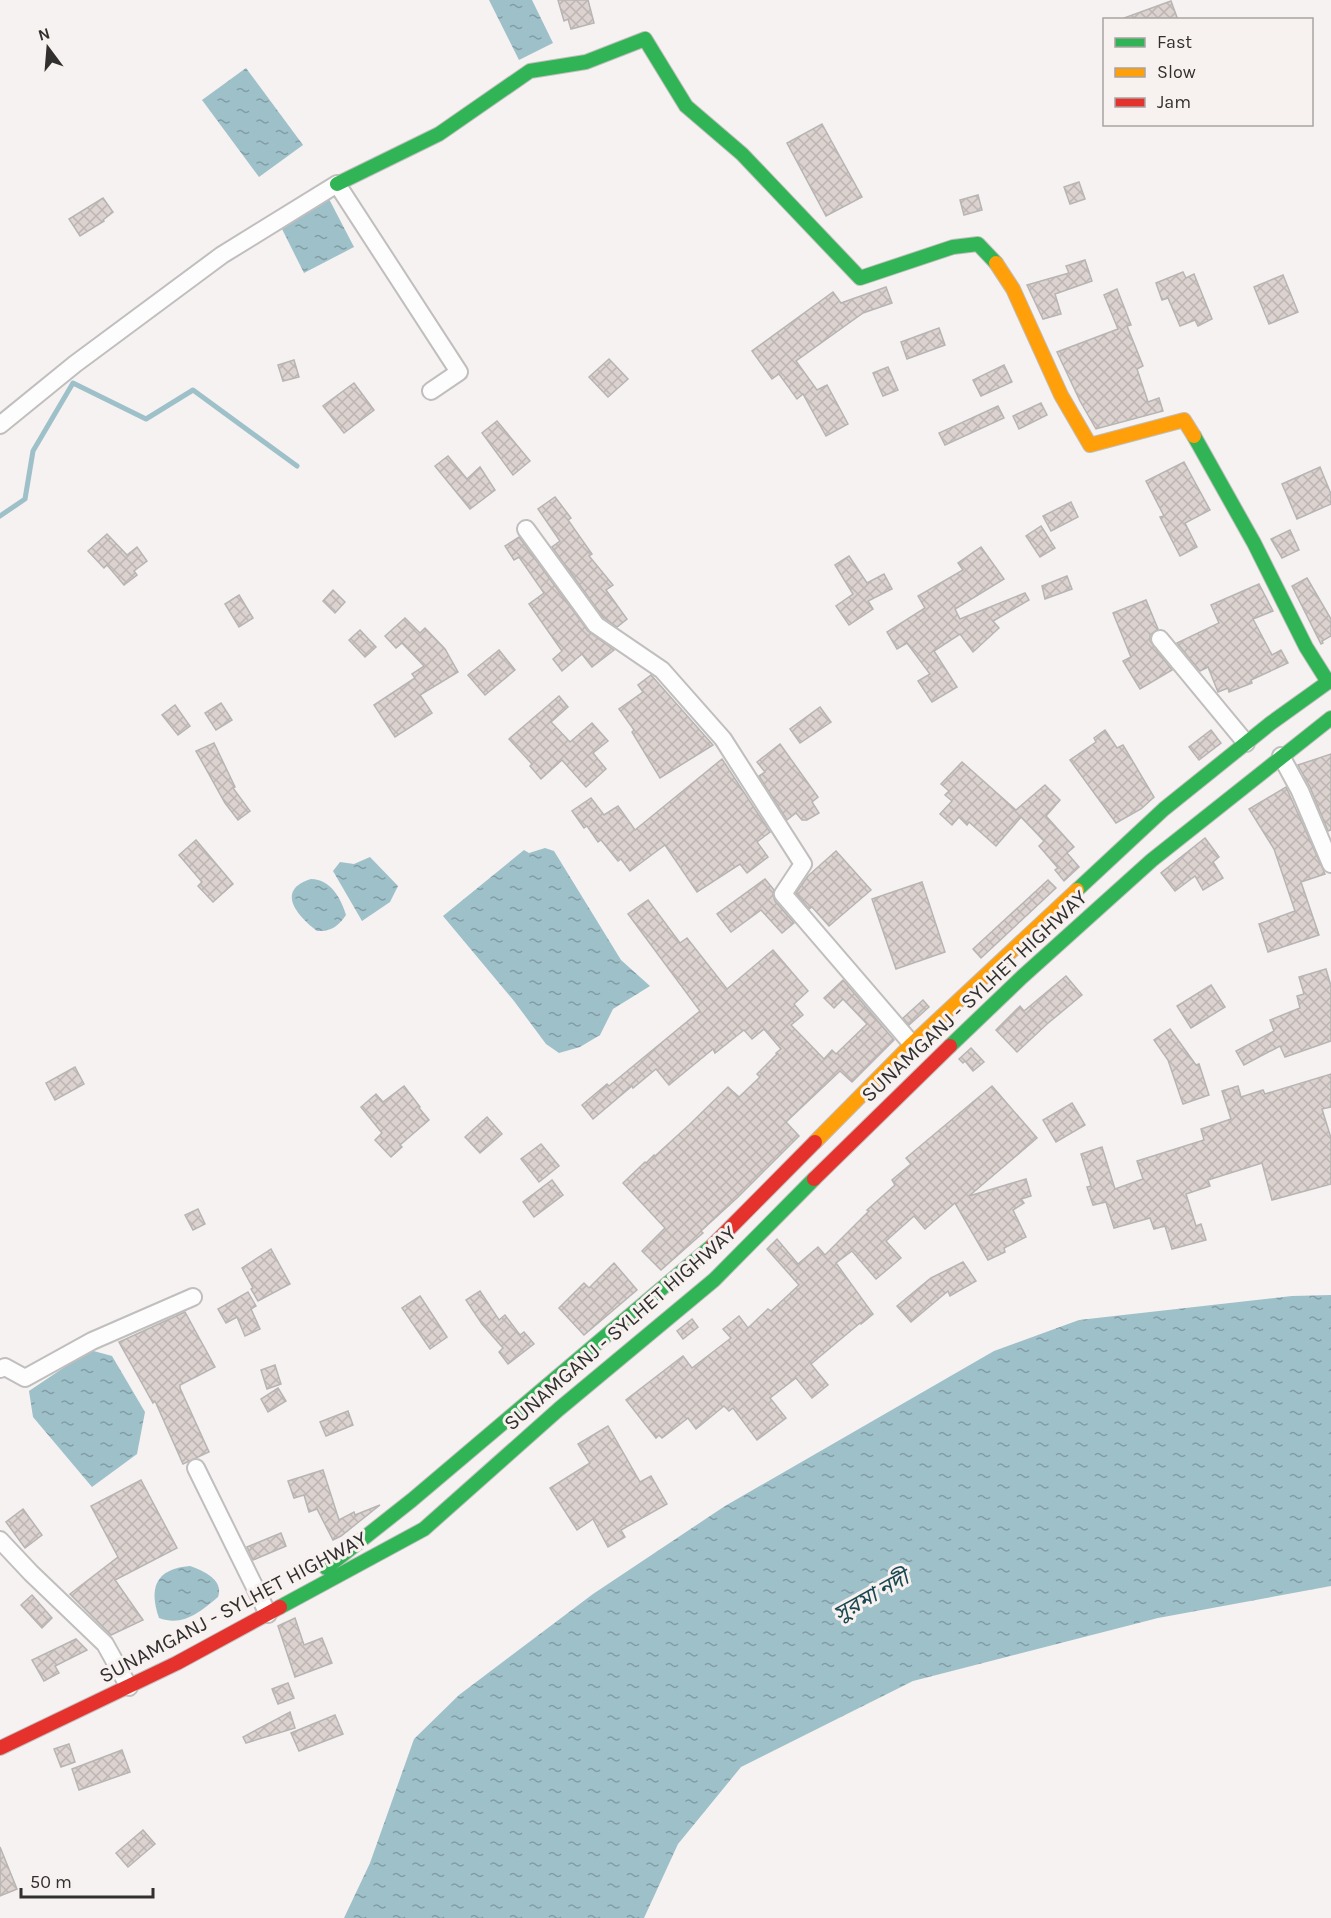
<svg xmlns="http://www.w3.org/2000/svg" width="1331" height="1918" font-family="Karla,'Noto Sans Bengali',sans-serif">
  <defs>
    <pattern id="water-ripples" width="26" height="14" patternUnits="userSpaceOnUse" patternTransform="scale(1.5)"><rect width="26" height="14" fill="#9ec0c9"/><path d="M2 4q2-2 4 0t4 0M15 11q2-2 4 0t4 0" fill="none" stroke="#819ca4"/></pattern>
    <pattern id="building-cross-hatch" width="8" height="8" patternUnits="userSpaceOnUse" patternTransform="scale(1.5)"><rect width="8" height="8" fill="#dcd2cf"/><path d="M0 0l8 8M0 8l8-8" fill="none" stroke="#bdb5b2"/></pattern>
  </defs>
  <rect width="100%" height="100%" fill="#f5f2f1"/>
  <g fill="url(#water-ripples)">
    <path d="M489,0H532L553,43L519,60Z"/>
    <path d="M246,68L303,145L259,177L202,100Z"/>
    <path d="M328,197L354,247L304,273L279,223Z"/>
    <path d="M545,848L554,851L621,960L650,986L613,1009L600,1035L580,1047L559,1053L546,1044L514,1001L443,916L524,850L529,853Z"/>
    <path d="M370,857L398,886L390,902L362,921L333,871L340,862L354,864Z"/>
    <path d="M311,879C331,879 341,899 346,915C339,926 330,932 317,931C297,916 275,890 311,879Z"/>
    <path d="M1331,1295V1586L1158,1618L913,1681L741,1767L678,1844L644,1918H344L370,1863L414,1739L459,1695L593,1594L725,1506L994,1351L1079,1320L1292,1296Z"/>
    <path d="M90,1350L112,1356L145,1412L137,1454L92,1487L33,1417L29,1391Z"/>
    <path d="M190,1566C204,1571 224,1580 218,1597C200,1612 183,1627 159,1618C149,1588 155,1569 190,1566Z"/>
  </g>
  <g fill="none" stroke-linecap="round" stroke-linejoin="round">
    <path stroke="#9ec0c9" stroke-width="5" d="M0,516L25,499L33,451L73,383L146,419L193,390L297,466"/>
  </g>
  <g fill="url(#building-cross-hatch)" stroke="#b7b5b4" stroke-width="1.5">
    <path d="M558,0H588L594,23L571,29L568,19L564,21Z"/>
    <path d="M1171,1L1178,20H1124V18Z"/>
    <path d="M822,124L862,197L826,216L787,143Z"/>
    <path d="M1079,182L1085,199L1070,204L1064,187Z"/>
    <path d="M978,195L982,210L964,215L960,200Z"/>
    <path d="M103,198L113,212L103,220L104,221L80,236L69,219Z"/>
    <path d="M1085,260L1092,281L1055,294L1061,314L1043,319L1027,285L1069,273L1066,266Z"/>
    <path d="M1183,272L1186,278L1194,274L1212,319L1198,326L1195,320L1180,326L1168,298L1162,300L1156,283Z"/>
    <path d="M1283,275L1298,312L1269,324L1254,287Z"/>
    <path d="M886,287L892,303L863,313L796,361L817,390L827,385L848,424L826,436L803,394L797,399L779,374L772,379L752,351L833,292L841,303Z"/>
    <path d="M1117,289L1131,325L1127,326L1143,366L1137,369L1148,402L1159,398L1163,411L1096,429L1080,401L1057,352L1118,329L1104,295Z"/>
    <path d="M939,328L945,345L907,359L901,342Z"/>
    <path d="M609,359L628,379L608,397L589,377Z"/>
    <path d="M294,360L299,377L283,381L278,365Z"/>
    <path d="M1004,365L1012,382L981,396L973,380Z"/>
    <path d="M888,367L898,390L883,396L873,373Z"/>
    <path d="M354,383L374,410L344,433L323,406Z"/>
    <path d="M1041,403L1047,415L1019,429L1013,416Z"/>
    <path d="M998,406L1004,418L945,445L939,433Z"/>
    <path d="M497,421L530,461L513,475L482,433Z"/>
    <path d="M448,456L467,479L480,467L495,490L470,509L435,466Z"/>
    <path d="M1184,462L1210,510L1185,523L1197,547L1180,556L1160,517L1164,516L1146,481Z"/>
    <path d="M1320,467L1331,494V504L1297,519L1282,484Z"/>
    <path d="M555,497L571,518L568,520L592,554L589,556L613,585L606,590L627,619L617,627L603,617L552,547L560,541L538,509Z"/>
    <path d="M1071,502L1078,517L1051,531L1043,516Z"/>
    <path d="M1041,526L1055,548L1040,557L1026,536Z"/>
    <path d="M1290,530L1299,550L1282,558L1271,539Z"/>
    <path d="M107,534L127,555L137,547L147,561L134,571L137,575L124,585L107,565L104,568L88,551Z"/>
    <path d="M519,537L588,631L614,650L592,667L582,654L562,671L553,659L562,651L529,604L544,593L519,557L514,560L505,546Z"/>
    <path d="M981,547L1004,579L955,609L960,619L1025,593L1029,600L993,621L999,628L973,652L960,634L934,651L957,687L932,702L918,681L930,674L907,643L897,649L887,632L925,608L918,596L963,570L958,563Z"/>
    <path d="M849,556L867,583L884,574L892,589L868,601L873,609L849,625L836,606L853,594L835,565Z"/>
    <path d="M1067,576L1072,589L1045,599L1042,586Z"/>
    <path d="M1307,578L1331,619V636L1322,641L1323,643L1321,644L1292,586Z"/>
    <path d="M1259,584L1273,611L1253,619L1272,655L1281,650L1288,663L1251,680L1252,683L1229,692L1228,688L1218,692L1208,667L1200,671L1177,643L1219,623L1211,605Z"/>
    <path d="M333,590L345,602L335,613L323,601Z"/>
    <path d="M239,595L253,618L239,627L225,604Z"/>
    <path d="M1146,600L1158,629L1150,635V641L1172,670L1140,689L1123,661L1131,657L1113,613Z"/>
    <path d="M405,618L420,633L425,628L445,649L458,672L420,695L432,713L395,737L374,705L415,678L412,674L424,666L402,643L396,648L385,636Z"/>
    <path d="M360,630L376,647L365,657L349,640Z"/>
    <path d="M499,650L515,670L485,695L468,675Z"/>
    <path d="M651,675L713,745L660,778L632,732L634,730L619,709L643,692L638,685Z"/>
    <path d="M559,696L568,707L551,722L570,742L592,723L608,741L593,753L606,769L586,787L562,760L541,779L530,766L532,764L509,739Z"/>
    <path d="M221,703L232,720L216,730L205,713Z"/>
    <path d="M175,705L190,726L178,735L162,715Z"/>
    <path d="M820,707L831,722L800,743L790,729Z"/>
    <path d="M1105,730L1117,748L1123,745L1154,797L1141,809L1116,823L1070,760L1096,742L1094,738Z"/>
    <path d="M1211,730L1221,743L1199,760L1189,747Z"/>
    <path d="M214,743L235,787L233,788L250,811L238,820L225,803L196,751Z"/>
    <path d="M780,744L818,797L812,802L819,813L807,820H802L796,813L787,820L759,776L765,772L757,762Z"/>
    <path d="M1331,754V830L1328,831L1310,787L1298,765Z"/>
    <path d="M722,759L770,832L757,842L768,857L747,873L740,864L697,892L665,845L630,871L621,859L618,861L601,840L598,842L587,826L584,828L572,811L591,798L604,815L618,806L635,830Z"/>
    <path d="M962,762L1016,810L1045,785L1060,800L1046,816L1074,847L1067,853L1079,867L1064,881L1055,870L1058,868L1039,846L1044,841L1021,817L996,846L969,822L967,825L959,817L952,825L940,814L952,801L945,795L949,791L941,784Z"/>
    <path d="M1286,787L1325,874L1301,882L1319,935L1268,952L1259,924L1295,911L1274,849L1249,809Z"/>
    <path d="M1205,838L1219,857L1213,862L1223,878L1203,890L1195,876L1175,891L1161,873Z"/>
    <path d="M196,840L233,884L213,902L198,886L202,882L179,855Z"/>
    <path d="M836,851L871,890L829,926L812,907L809,909L796,893L808,876Z"/>
    <path d="M765,879L774,890L773,895L775,901L794,923L782,933L761,910L731,932L717,914Z"/>
    <path d="M1048,880L1056,888L981,958L973,949Z"/>
    <path d="M922,882L945,952L896,969L872,899Z"/>
    <path d="M648,900L680,943L687,938L727,989L773,950L808,991L794,1004L803,1015L791,1025L824,1059L832,1050L836,1054L867,1024L843,999L834,1008L824,998L843,980L894,1040L852,1082L840,1071L786,1122L799,1136L738,1197L701,1231L703,1233L696,1239L661,1270L642,1251L665,1228L623,1183L645,1162L646,1163L654,1155L655,1156L689,1125L728,1087L739,1097L760,1077L757,1074L777,1054L776,1053L781,1049L764,1029L752,1039L744,1030L715,1053L713,1049L669,1085L656,1069L633,1088L632,1086L593,1119L582,1105L607,1084L609,1086L700,1011L628,914Z"/>
    <path d="M1326,969L1331,986V1041L1285,1057L1280,1046L1244,1065L1236,1051L1274,1031L1270,1020L1300,1008L1297,996L1304,994L1299,977Z"/>
    <path d="M1066,976L1082,995L1047,1024L1017,1052L996,1030L1020,1006L1024,1011Z"/>
    <path d="M1211,985L1225,1007L1191,1028L1177,1006Z"/>
    <path d="M923,1000L929,1007L909,1025L903,1018Z"/>
    <path d="M1170,1029L1196,1065L1199,1064L1209,1095L1183,1104L1168,1060L1154,1040Z"/>
    <path d="M971,1048L984,1062L973,1071L965,1061L963,1063L959,1059Z"/>
    <path d="M75,1067L84,1084L55,1100L46,1083Z"/>
    <path d="M1331,1074V1107L1322,1109L1331,1138V1184L1272,1200L1262,1163L1208,1180L1210,1186L1186,1194L1196,1226L1201,1224L1206,1240L1172,1249L1165,1226L1154,1229L1150,1218L1114,1228L1106,1202L1093,1205L1087,1187L1091,1186L1081,1154L1102,1147L1115,1189L1143,1179L1137,1161L1204,1140L1201,1129L1231,1119L1222,1091L1238,1086L1241,1097L1263,1090L1265,1094Z"/>
    <path d="M404,1086L420,1107L419,1108L429,1120L400,1145L402,1147L391,1157L375,1140L382,1133L361,1107L376,1094L383,1102Z"/>
    <path d="M992,1086L1037,1138L969,1196L1026,1179L1031,1196L1021,1199L1024,1203L1013,1210L1026,1237L1004,1248L1005,1252L988,1260L955,1203L925,1229L914,1216L886,1241L901,1258L876,1279L852,1251L836,1263L873,1314L861,1324L860,1323L811,1364L828,1385L812,1398L796,1378L770,1398L786,1418L757,1440L733,1408L729,1411L724,1406L696,1429L688,1418L662,1438L659,1435L656,1438L626,1400L683,1356L692,1368L731,1338L723,1329L739,1316L748,1328L768,1309L771,1311L799,1285L767,1249L777,1239L798,1264L818,1247L825,1255L869,1211L867,1210L895,1185L892,1180L911,1164L906,1158Z"/>
    <path d="M1072,1103L1085,1125L1056,1142L1043,1120Z"/>
    <path d="M487,1117L502,1134L480,1153L465,1137Z"/>
    <path d="M541,1144L559,1166L539,1182L521,1159Z"/>
    <path d="M552,1180L563,1195L534,1217L523,1202Z"/>
    <path d="M198,1209L205,1224L193,1230L185,1215Z"/>
    <path d="M271,1249L290,1284L258,1301L251,1289L253,1288L242,1268Z"/>
    <path d="M963,1262L976,1281L950,1296L948,1291L911,1322L897,1306L931,1278Z"/>
    <path d="M614,1263L637,1290L584,1335L559,1308L584,1283L589,1288Z"/>
    <path d="M480,1291L499,1320L505,1315L520,1335L524,1332L534,1344L508,1364L499,1352L503,1348L482,1324L466,1300Z"/>
    <path d="M248,1292L256,1306L251,1309L260,1329L245,1336L237,1317L226,1323L218,1309Z"/>
    <path d="M420,1296L447,1337L430,1349L402,1308Z"/>
    <path d="M185,1312L215,1367L180,1385V1388L209,1452L183,1464L155,1401L153,1403L119,1342Z"/>
    <path d="M692,1319L698,1327L683,1339L677,1331Z"/>
    <path d="M275,1365L281,1384L267,1389L261,1370Z"/>
    <path d="M278,1388L286,1401L268,1412L261,1399Z"/>
    <path d="M348,1411L353,1425L326,1436L320,1422Z"/>
    <path d="M608,1426L640,1482L651,1476L667,1504L621,1530L625,1537L608,1547L593,1519L577,1530L550,1488L590,1463L578,1444Z"/>
    <path d="M323,1470L339,1520L354,1512L355,1515L380,1505L341,1536L333,1540L317,1509L309,1512L304,1495L294,1498L288,1481Z"/>
    <path d="M141,1480L177,1548L115,1580L143,1620L111,1635L70,1594L118,1557L91,1506Z"/>
    <path d="M23,1509L42,1535L25,1548L6,1522Z"/>
    <path d="M281,1533L286,1546L253,1560L247,1547Z"/>
    <path d="M32,1595L52,1618L42,1628L21,1605Z"/>
    <path d="M295,1618L304,1645L322,1638L332,1663L295,1677L278,1626Z"/>
    <path d="M76,1639L87,1650L55,1666L59,1673L44,1681L32,1660Z"/>
    <path d="M288,1683L294,1698L278,1704L272,1689Z"/>
    <path d="M290,1712L295,1728L246,1743L243,1737Z"/>
    <path d="M335,1715L343,1734L299,1751L291,1733Z"/>
    <path d="M69,1744L75,1762L61,1767L54,1749Z"/>
    <path d="M122,1750L130,1772L79,1790L72,1769Z"/>
    <path d="M143,1830L155,1844L128,1867L116,1853Z"/>
    <path d="M0,1847L17,1889L0,1896Z"/>
  </g>
  <g fill="none" stroke-linecap="round" stroke-linejoin="round">
    <defs>
      <g id="street">
        <path d="M0,425L75,364L222,255L337,184L459,372L431,391"/>
        <path d="M526,529L596,625L662,670L723,739L803,864L783,894L912,1044"/>
        <path d="M1160,639L1246,743"/>
        <path d="M1281,756L1300,791L1331,864"/>
        <path d="M0,1369L5,1367L25,1378L92,1341L193,1297"/>
        <path d="M196,1468L268,1614"/>
        <path d="M0,1540L31,1573L105,1644L129,1687"/>
      </g>
      <g id="fast">
        <path d="M337,184L439,134L530,71L586,62L645,39L686,106L742,154L860,278L953,247L978,244L996,263"/>
        <path d="M1194,436L1254,543L1306,647L1328,682"/>
        <path d="M1077,890L1164,809L1271,723L1331,680"/>
        <path d="M950,1046L1022,977L1152,860L1331,718"/>
        <path d="M326,1568L412,1500L713,1245"/>
        <path d="M280,1607L424,1529L559,1409L714,1280L814,1179"/>
      </g>
      <g id="slow">
        <path d="M996,263L1013,289L1061,395L1090,445L1184,420L1194,436"/>
        <path d="M815,1142L912,1044L1077,890"/>
      </g>
      <g id="jam">
        <path d="M814,1179L950,1046"/>
        <path d="M713,1245L815,1142"/>
        <path d="M0,1748L177,1663L280,1607"/>
      </g>
    </defs>
    <use href="#street" stroke="#c1bebe" stroke-width="20"/>
    <use href="#fast" stroke="#c1bebe" stroke-width="16"/>
    <use href="#slow" stroke="#c1bebe" stroke-width="16"/>
    <use href="#jam" stroke="#c1bebe" stroke-width="16"/>
    <use href="#street" stroke="#fefdfd" stroke-width="16"/>
    <use href="#fast" stroke="#30b455" stroke-width="14"/>
    <use href="#slow" stroke="#ff9f0a" stroke-width="14"/>
    <use href="#jam" stroke="#e5322d" stroke-width="14"/>
  </g>
  <g text-anchor="middle" dominant-baseline="central" stroke-width="6" stroke-linejoin="round" paint-order="stroke">
    <g font-size="21" fill="#32302f" stroke="#f7f1ef">
      <text transform="translate(974 996) rotate(-43)">SUNAMGANJ - SYLHET HIGHWAY</text>
      <text transform="translate(620 1328) rotate(-41)">SUNAMGANJ - SYLHET HIGHWAY</text>
      <text transform="translate(233 1607) rotate(-28)">SUNAMGANJ - SYLHET HIGHWAY</text>
    </g>
    <g font-size="22" font-style="italic" fill="#1a4852" stroke="#f7f1ef">
      <text transform="translate(871 1596) rotate(-29)">সুরমা নদী</text>
    </g>
  </g>
  <rect x="1103" y="18" width="210" height="108" fill="#f7f1ef" stroke="#a8a4a2" stroke-width="1.5"/>
  <rect x="1115" y="38" width="30" height="9" fill="#30b455" stroke="#a8a4a2" stroke-width="1.5"/>
  <text x="1157" y="48" font-size="18" fill="#32302f">Fast</text>
  <rect x="1115" y="68" width="30" height="9" fill="#ff9f0a" stroke="#a8a4a2" stroke-width="1.5"/>
  <text x="1157" y="78" font-size="18" fill="#32302f">Slow</text>
  <rect x="1115" y="98" width="30" height="9" fill="#e5322d" stroke="#a8a4a2" stroke-width="1.5"/>
  <text x="1157" y="108" font-size="18" fill="#32302f">Jam</text>
  <g transform="translate(48 48) rotate(344)" stroke="#f7f1ef" stroke-width="4.5" paint-order="stroke">
  <path d="M0-4.5L10 22L0 15L-10 22Z" fill="#32302f"/>
  <text y="-9" font-size="16" font-weight="bold" text-anchor="middle" fill="#32302f">N</text>
  </g>
  <path d="M21 1888v9h132v-9" fill="none" stroke="#32302f" stroke-width="3"/>
  <text x="30" y="1888" font-size="18" fill="#32302f" stroke="#f7f1ef" stroke-width="4.5" paint-order="stroke">50 m</text>
</svg>
